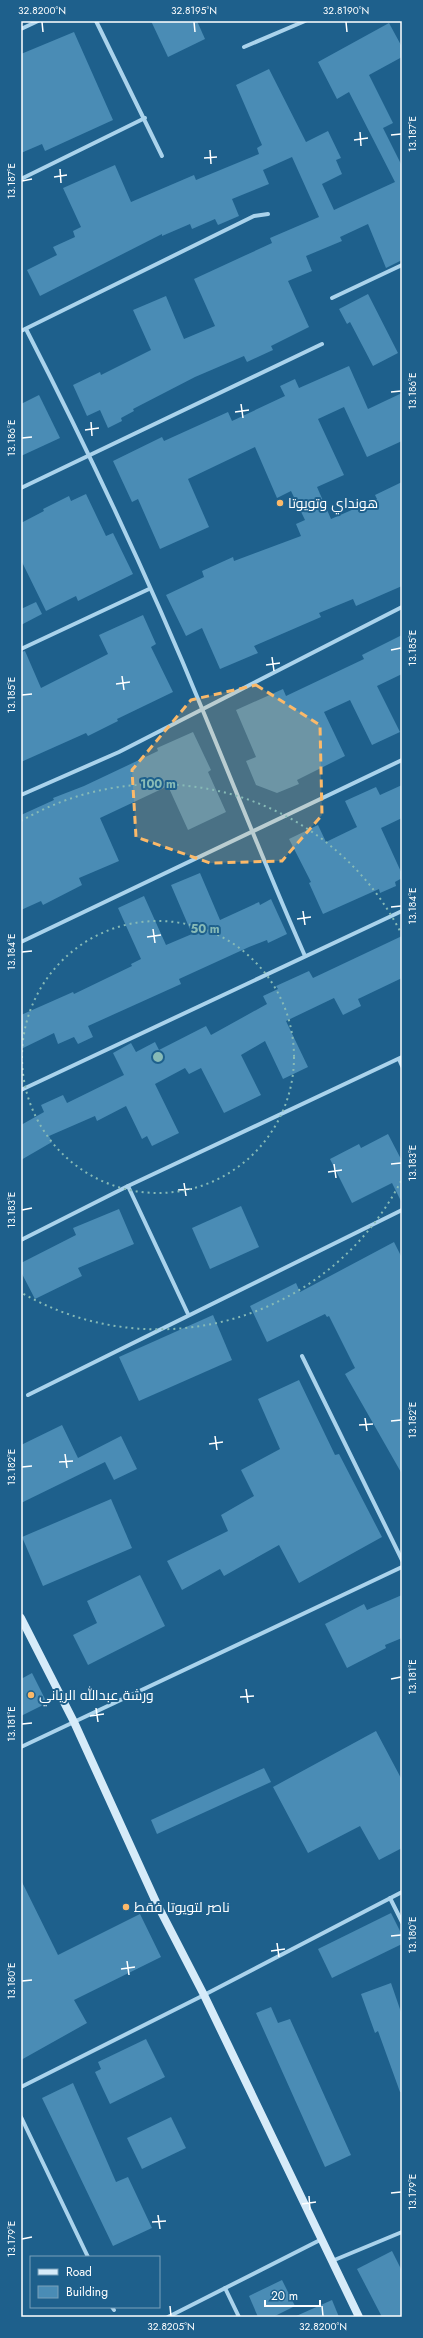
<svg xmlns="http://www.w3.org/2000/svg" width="423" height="2338" font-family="Jost,Cairo,sans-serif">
  <rect width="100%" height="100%" fill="#1e608c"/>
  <g fill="#4a8cb5">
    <path d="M151,21H197L205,39L168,57Z"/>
    <path d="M389,23L402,47V57L369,75L393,123L383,128L402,166V260L386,268L368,224L340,237L342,241L306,256L312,271L288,281L309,327L271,346L273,350L247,362L244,356L195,377L133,409L134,411L121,418L122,421L108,428L100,410L87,416L73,385L100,372L101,375L151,350L133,310L166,296L184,339L215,326L194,279L272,243L270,238L319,217L292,157L263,170L269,184L232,199L239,216L218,225L215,219L192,229L190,224L162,236V234L40,296L27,270L57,255L53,247L75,237L73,231L81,227L63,188L115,165L131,202L194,175L196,180L259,154L257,148L262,145L236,85L269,69L306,142L328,131L341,158L336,160L342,174L322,184L334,210L395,182L349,92L337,99L318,62Z"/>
    <path d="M74,32L113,120L45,151L42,144L21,153V54Z"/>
    <path d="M368,294L398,353L373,366L350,322L347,324L339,309Z"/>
    <path d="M349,366L368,409L402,393V441L367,457L344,407L318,419L344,475L317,487L331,519L377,499L375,495L402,482V586L356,606L353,599L319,613L321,617L254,646L258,653L220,669L202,628L186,636L166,595L204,577L202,571L233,557L234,561L301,536L296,524L305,520L291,491L277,498L255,447L188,479L209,527L160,549L138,499L132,502L113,461L162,437L164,441L228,412L232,421L285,396L280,386L295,379L299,388Z"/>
    <path d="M39,395L60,438L21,456V404Z"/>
    <path d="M86,494L106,536L113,533L133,574L78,601L76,596L46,611L21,560V523L44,511L43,509L69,496L71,501Z"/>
    <path d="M36,602L42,614L21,625V609Z"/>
    <path d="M143,615L156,644L151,647L173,692L117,719L118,721L88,736L86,733L21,762V652L25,651L41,688L108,654L99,635Z"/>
    <path d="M402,635V674L377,686L400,732L372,745L350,700L324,712L345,756L297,780L299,784L277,793L256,785L246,761L256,757L236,710L283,689L286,696L364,659L362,655Z"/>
    <path d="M193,732L211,770L208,772L226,812L188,830L168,786L100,818L119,861L79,878L82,885L43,905L41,901L21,910V815L54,800L53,798L84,786L158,751L157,748Z"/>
    <path d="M402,785V818L381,828L402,874V878L395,882L396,886L380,893L379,889L323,914L309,883L311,882L289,839L318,825L326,842L357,827L345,801L376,787L380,795Z"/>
    <path d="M200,873L220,920L259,902L260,905L271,899L287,934L268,943L267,940L249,947L179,979L181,984L88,1026L93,1037L78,1044L74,1037L58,1044L54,1033L21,1049V1015L73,992L74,994L132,966L131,964L141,959L118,908L144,896L166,945L192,934L171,885Z"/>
    <path d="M402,936V978L358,999L361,1006L343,1015L334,998L286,1021L308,1067L283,1079L265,1041L241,1055L261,1095L224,1113L201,1068L189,1074L185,1068L155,1084L179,1133L152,1146L147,1136L142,1139L126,1106L97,1121L95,1116L49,1136L52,1142L21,1160V1125L44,1112L41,1105L63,1095L67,1103L124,1075L113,1053L131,1043L136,1052L155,1042L159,1050L206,1026L211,1035L267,1004L263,996L278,989L276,986L309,971L313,978Z"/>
    <path d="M388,1134L402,1161V1203L392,1183L352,1203L330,1159L359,1144L361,1148Z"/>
    <path d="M241,1206L259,1247L210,1269L192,1228Z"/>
    <path d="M119,1209L134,1244L78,1268L82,1276L35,1299L21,1272V1263L76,1235L73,1228Z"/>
    <path d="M394,1242L402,1258V1474L345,1374L355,1368L329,1316L327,1317L325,1314L267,1342L250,1306L296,1283L300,1292Z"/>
    <path d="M213,1315L232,1360L139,1401L119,1357Z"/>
    <path d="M299,1380L335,1455L339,1454L382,1537L299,1583L279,1545L224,1576L220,1569L182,1590L167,1561L228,1531L221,1515L254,1496L241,1470L280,1449L258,1399Z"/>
    <path d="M62,1425L78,1458L121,1436L137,1469L114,1480L105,1462L21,1503V1445Z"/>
    <path d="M111,1499L132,1548L43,1586L22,1537Z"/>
    <path d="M140,1575L165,1626L88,1665L73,1635L97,1623L87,1601Z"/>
    <path d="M402,1595V1638L385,1645L386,1648L347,1668L325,1624L364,1604L367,1610Z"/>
    <path d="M32,1673L47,1703L21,1716V1679Z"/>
    <path d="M376,1731L402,1780V1848L379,1860L360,1826L308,1853L273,1787Z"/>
    <path d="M264,1768L271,1782L157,1834L151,1820Z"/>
    <path d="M21,1880L58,1955L140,1914L161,1957L74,2000L87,2023L21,2060Z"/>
    <path d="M391,1913L402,1935V1944L332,1978L318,1949Z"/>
    <path d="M391,1983L402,2015V2092H400L378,2031L375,2033L361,1994Z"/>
    <path d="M271,2007L278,2023L290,2019L351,2155L325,2167L256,2013Z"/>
    <path d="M146,2039L165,2077L110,2104L95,2072L101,2069L98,2062Z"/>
    <path d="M73,2083L116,2182L128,2177L152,2228L113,2246L42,2098Z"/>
    <path d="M171,2117L186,2148L142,2169L127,2138Z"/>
    <path d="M392,2251L402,2271V2317H382L357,2269Z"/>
    <path d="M282,2280L295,2306L273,2317H258L249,2296Z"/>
    <path d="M332,2300L339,2317H294Z"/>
  </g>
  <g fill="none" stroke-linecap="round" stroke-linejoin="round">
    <g stroke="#aad3ec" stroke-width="4">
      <path d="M96,21L162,156"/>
      <path d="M21,29L38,21"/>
      <path d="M244,47L305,21"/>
      <path d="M21,179L145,118"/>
      <path d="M332,298L402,265"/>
      <path d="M26,329C90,454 150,581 203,711C237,793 269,875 305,956"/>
      <path d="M21,331L254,216L268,214"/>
      <path d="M21,488L322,344"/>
      <path d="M21,649L149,589"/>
      <path d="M21,795L119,752L402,607"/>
      <path d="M21,942L402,760"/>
      <path d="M399,1059L402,1066"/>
      <path d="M21,1090L402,911"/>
      <path d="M128,1186L188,1314"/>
      <path d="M21,1240L128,1186L402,1057"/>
      <path d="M302,1356L402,1560"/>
      <path d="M28,1395L402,1210"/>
      <path d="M21,1747L402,1567"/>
      <path d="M390,1898L402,1922"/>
      <path d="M21,2087L204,1995L402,1892"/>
      <path d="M21,2117L88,2257"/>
      <path d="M332,2261L402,2232"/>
      <path d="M225,2288L239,2317"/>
      <path d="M112,2307L114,2310"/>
      <path d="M168,2317L322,2239"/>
    </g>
    <path stroke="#d6ebf9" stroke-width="8" d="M21,1618L74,1722L156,1902L204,1995L359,2317"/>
  </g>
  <path fill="#fbb969" fill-opacity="0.2" stroke="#fbb969" stroke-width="3" stroke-dasharray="8 5" stroke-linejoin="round" d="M256,685L320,725L322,815L282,861L210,863L136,837L132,770L191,700Z"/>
  <path fill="none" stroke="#fff" stroke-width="1.5" d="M42,22L43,32M194,22L195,32M346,22L347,32M360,132L361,146M391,135L401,134M354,140L368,138M210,150L211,164M204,158L217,157M60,169L61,183M54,177L67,175M22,181L32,179M391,392L401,391M241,404L243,418M235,412L249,410M91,422L92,436M85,430L99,428M22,438L32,437M391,650L401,648M272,657L274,671M266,665L280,663M122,676L124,690M116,684L130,682M22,695L32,694M391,907L401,906M303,911L305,925M297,919L311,917M153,929L155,943M147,937L161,935M22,952L32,951M334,1164L336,1178M391,1164L401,1163M328,1172L342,1170M184,1183L186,1196M178,1190L192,1189M22,1210L32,1208M365,1418L367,1431M391,1421L401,1420M359,1425L373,1424M215,1436L217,1450M209,1444L223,1442M65,1454L67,1468M59,1462L73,1461M22,1467L32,1466M391,1679L401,1677M246,1689L248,1703M240,1697L254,1696M96,1708L98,1722M90,1716L104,1714M22,1724L32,1723M391,1936L401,1935M277,1943L279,1957M271,1951L285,1949M127,1961L129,1975M121,1969L135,1967M22,1981L32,1980M391,2193L401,2192M309,2196L310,2210M302,2204L316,2202M158,2215L160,2229M152,2222L166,2221M22,2239L32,2237M170,2306L171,2316M322,2306L323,2316"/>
  <g fill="none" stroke="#87bab6" stroke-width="2" stroke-dasharray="2 4">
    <circle cx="158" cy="1057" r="136"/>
    <path d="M401 1181A273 273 0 0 1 22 1293M21 821A273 273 0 0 1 401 933"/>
  </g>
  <g fill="#fbb969" stroke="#1e608c" stroke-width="1.5">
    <circle cx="280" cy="503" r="4"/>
    <circle cx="31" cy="1695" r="4"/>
    <circle cx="126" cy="1907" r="4"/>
  </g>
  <g text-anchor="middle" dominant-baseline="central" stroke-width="4" stroke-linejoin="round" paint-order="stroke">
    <g font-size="14" fill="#fff" stroke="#1e608c" text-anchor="start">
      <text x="288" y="503">هونداي وتويوتا</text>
      <text x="39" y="1695">ورشة عبدالله الرياني</text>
      <text x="134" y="1907">ناصر لتويوتا فقط</text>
    </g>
  </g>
  <circle cx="158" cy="1057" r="6" fill="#87bab6" stroke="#1e608c" stroke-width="2"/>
  <g font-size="12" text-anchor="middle" font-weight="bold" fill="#87bab6" stroke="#1e608c" stroke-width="4" stroke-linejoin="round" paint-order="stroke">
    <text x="158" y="788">100 m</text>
    <text x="205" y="933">50 m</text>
  </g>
  <rect width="423" height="2338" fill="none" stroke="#1e608c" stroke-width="44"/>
  <rect x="30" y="2256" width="130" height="52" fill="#1e608c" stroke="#78a0ba"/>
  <rect x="38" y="2269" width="20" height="6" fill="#d6ebf9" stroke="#78a0ba"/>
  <text x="66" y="2276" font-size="12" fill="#ffffff">Road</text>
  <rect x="38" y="2286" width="20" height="12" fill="#4a8cb5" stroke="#78a0ba"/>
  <text x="66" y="2296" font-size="12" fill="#ffffff">Building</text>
  <path d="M265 2300v6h55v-6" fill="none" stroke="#ffffff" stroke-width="2"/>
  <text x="271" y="2300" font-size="12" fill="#ffffff" stroke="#1e608c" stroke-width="3" paint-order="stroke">20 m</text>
  <rect x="22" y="22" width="379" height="2294" fill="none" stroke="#fff" stroke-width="1.5"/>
  <g font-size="10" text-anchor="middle" fill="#fff">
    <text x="42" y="14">32.8200°N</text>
    <text x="194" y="14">32.8195°N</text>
    <text x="346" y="14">32.8190°N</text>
    <text transform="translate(412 134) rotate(-90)" y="4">13.187°E</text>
    <text transform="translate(11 181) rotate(-90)" y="4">13.187°E</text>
    <text transform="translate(412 391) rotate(-90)" y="4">13.186°E</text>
    <text transform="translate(11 438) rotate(-90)" y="4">13.186°E</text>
    <text transform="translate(412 648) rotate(-90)" y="4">13.185°E</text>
    <text transform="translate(11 695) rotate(-90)" y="4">13.185°E</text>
    <text transform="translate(412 906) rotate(-90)" y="4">13.184°E</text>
    <text transform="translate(11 952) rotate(-90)" y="4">13.184°E</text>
    <text transform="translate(412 1163) rotate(-90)" y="4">13.183°E</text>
    <text transform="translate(11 1210) rotate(-90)" y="4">13.183°E</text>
    <text transform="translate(412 1420) rotate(-90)" y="4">13.182°E</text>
    <text transform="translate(11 1467) rotate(-90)" y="4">13.182°E</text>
    <text transform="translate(412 1677) rotate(-90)" y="4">13.181°E</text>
    <text transform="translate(11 1724) rotate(-90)" y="4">13.181°E</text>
    <text transform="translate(412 1935) rotate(-90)" y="4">13.180°E</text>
    <text transform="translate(11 1981) rotate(-90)" y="4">13.180°E</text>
    <text transform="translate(412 2192) rotate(-90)" y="4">13.179°E</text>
    <text transform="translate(11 2239) rotate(-90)" y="4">13.179°E</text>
    <text x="171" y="2330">32.8205°N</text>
    <text x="323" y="2330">32.8200°N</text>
  </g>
</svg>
